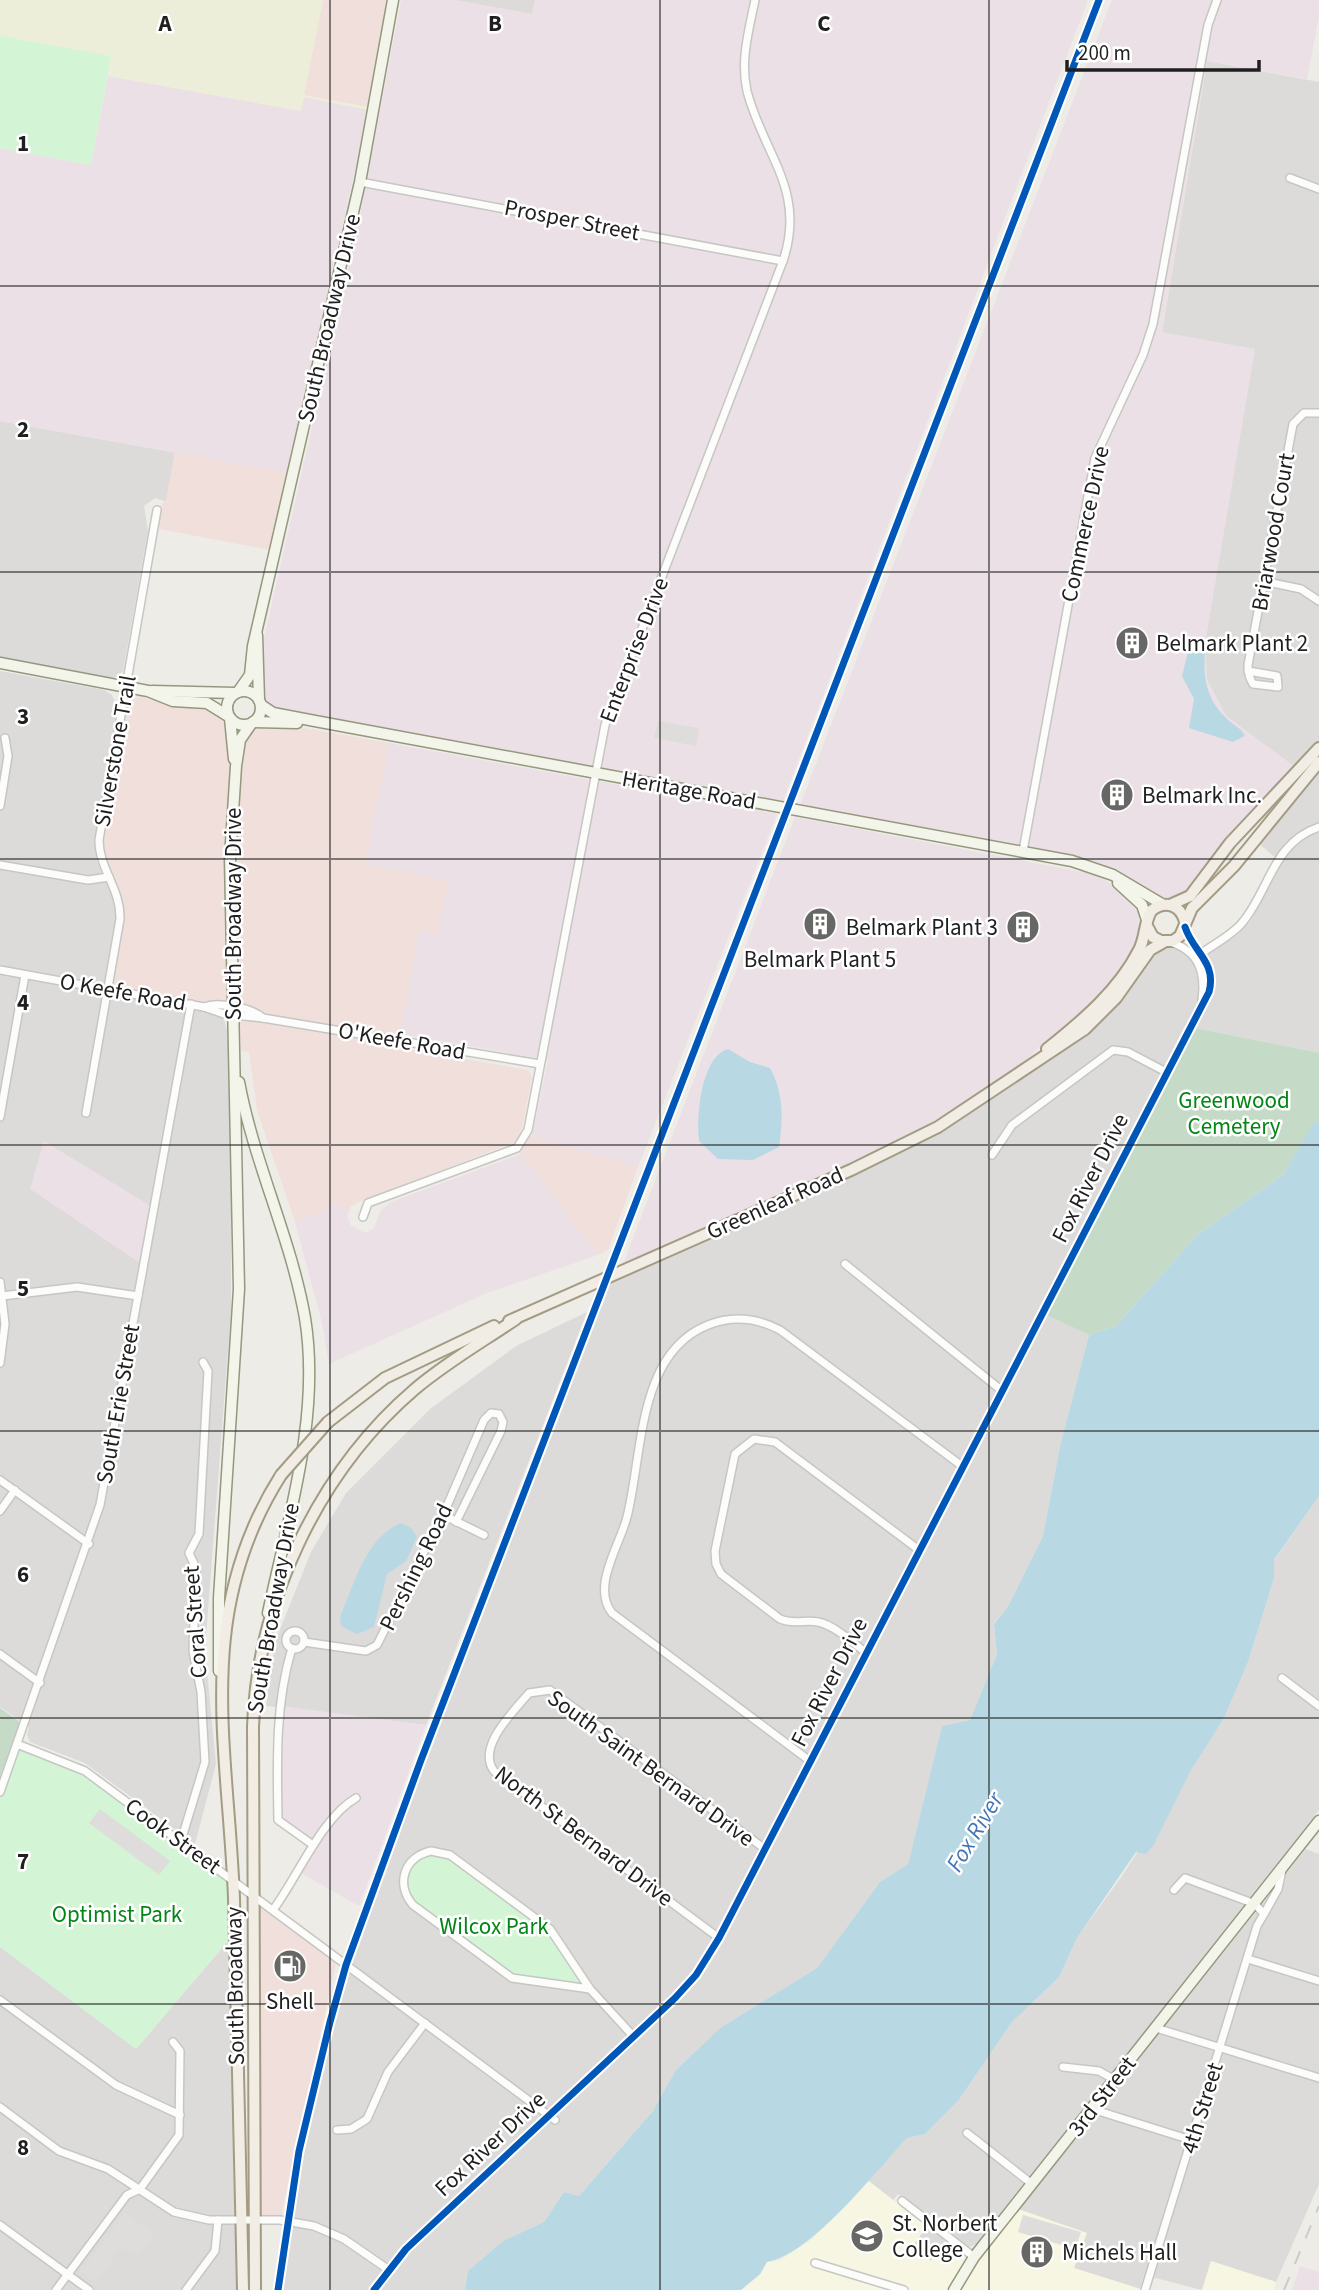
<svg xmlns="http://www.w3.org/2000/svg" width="1319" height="2290" font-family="'Source Sans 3',sans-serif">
  <rect width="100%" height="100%" fill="#edece7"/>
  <g fill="#dcdbd9">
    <path d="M454,0H535L532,14Z"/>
    <path d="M1207,61L1319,82V741L1296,768L1226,716L1207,680L1162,333Z"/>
    <path d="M0,421L177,453L167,502L155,498L144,506L148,531L123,671L117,677L103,679L0,660Z"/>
    <path d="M0,671L104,690L112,695L117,707L95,838L96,859L115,903L116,919L102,992L218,1014L224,1020L227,1030L231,1083V1310L205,1650L216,1764L195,1844L85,1763L30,1742L27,1735L29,1727L0,1707Z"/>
    <path d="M1319,769V1053L1185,1026L1038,1310L1089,1335L1060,1446L1043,1536L1009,1605L994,1623L997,1654L970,1720L942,1726L908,1864L880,1882L817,1968L720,2028L677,2069L653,2111L579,2196L564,2192L544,2222L503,2241L468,2271L465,2290H281L290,2216L345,1974L606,1284L914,1146L1018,1081L1086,1034L1147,957L1167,945L1179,948L1197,962L1237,935L1250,922L1282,863L1258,843Z"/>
    <path d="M587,1312L426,1725L266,1706L275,1642L311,1552L346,1493L430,1409L516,1346Z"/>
    <path d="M1319,1496V1810L979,2243L969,2247L950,2234L931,2261L912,2247L931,2219L898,2194L893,2200L868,2180L907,2138L925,2134L958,2101L1012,2022L1059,1977L1077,1938L1122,1876L1224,1718L1248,1662L1274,1578V1561Z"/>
    <path d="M1306,1849L1319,1854V2184L1276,2282L1211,2261L1202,2290L1144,2275L1140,2289L1073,2268L1086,2233L1018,2209Z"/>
    <path d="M229,1940L238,2290H0V1947L136,2049Z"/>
  </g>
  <g fill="#f0dfdb">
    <path d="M323,0H388L368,107L304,95Z"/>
    <path d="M176,445L295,467L276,551L154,528L157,510L166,500Z"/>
    <path d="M137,696L172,705L206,707L220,716L227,728L236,766L233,1012L207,1001L191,1003L108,989L120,919L99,850L115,743L128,704Z"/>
    <path d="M288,725L389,743L366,865L448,880L438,935L419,932L398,1047L528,1070L532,1077L521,1133L638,1167L608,1250L598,1255L512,1143L359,1202L351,1206L347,1216L342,1203L295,1222L257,1110L249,1052L241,1051L236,921L242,742L254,727Z"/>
    <path d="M253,1895L337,1958L280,2220H255Z"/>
  </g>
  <g fill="#ebe0e6">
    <path d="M401,0H454L532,14L535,0H1088L783,801L280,712L265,703L261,688L263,643L361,211Z"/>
    <path d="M1112,0H1319V16L1307,79L1207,61L1162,332L1255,349L1205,644L1207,680L1226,716L1296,768L1189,891L1169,901L1139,888L1105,865L1068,854L800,805Z"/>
    <path d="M108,76L301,111L304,97L368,110L289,473L0,421V148L91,165Z"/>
    <path d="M389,743L777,814L638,1167L532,1136L548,1060L400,1034L419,931L438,934L448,880L366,865Z"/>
    <path d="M795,817L1087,873L1105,880L1135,901L1143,919L1137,947L1107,990L1077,1018L1042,1044L1003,1084L938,1127L620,1272Z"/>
    <path d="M44,1141L154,1208L143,1265L30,1189Z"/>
    <path d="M521,1154L598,1255L487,1293L329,1364L322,1323L295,1222L342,1203L351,1226L366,1233L374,1228L381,1210L391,1202Z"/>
    <path d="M281,1706L426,1725L359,1906L299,1872L313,1845L278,1820Z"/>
    <path d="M1300,2266L1319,2272V2290H1292Z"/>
  </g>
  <g fill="#f6f6e2">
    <path d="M867,2180L927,2226L912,2247L931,2261L946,2240L976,2262L1018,2209L1087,2233L1074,2268L1144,2290H741L760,2275L767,2262L780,2260L812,2239Z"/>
    <path d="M1211,2261L1276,2282L1274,2290H1202Z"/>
  </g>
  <path fill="#eceed9" d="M0,0H323L304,95L368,107V110L304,97L301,111L108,76L111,56L0,36Z"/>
  <g fill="#c5dac7">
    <path d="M1195,1028L1319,1053V1122L1314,1124L1283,1175L1197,1235L1116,1326L1089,1335L1047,1315Z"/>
    <path d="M0,1708L20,1722L0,1777Z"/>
  </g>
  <g fill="#d3f5d5">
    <path d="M0,36L111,56L91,165L0,148Z"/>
    <path d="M17,1744L85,1771L233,1880L235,1932L136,2049L0,1947V1792Z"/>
    <path d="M439,1851L550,1929L590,1989L512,1978L413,1905L403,1887L412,1860Z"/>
  </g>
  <g fill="#dedddb">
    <path d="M658,721L699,728L696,746L654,738Z"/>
    <path d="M100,1809L170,1861L159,1875L89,1823Z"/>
    <path d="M125,2212L155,2235L139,2256L121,2248L97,2283L80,2271Z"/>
    <path d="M1023,2215L1081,2232L1075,2249L1018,2232Z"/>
  </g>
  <g fill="#b8d8e3">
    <path d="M1189,648H1203L1205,651C1203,677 1206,698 1225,717C1232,725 1241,727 1245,736L1233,742L1189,728L1194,699L1182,676Z"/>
    <path d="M728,1049L750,1062L770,1068C784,1094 783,1119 779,1147L753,1160L718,1159L699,1141C696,1118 701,1056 728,1049Z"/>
    <path d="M1319,1122V1496L1274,1560V1578L1248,1662L1224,1718L1191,1770L1154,1844L1146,1854L1136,1852L1077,1938L1059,1977L1012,2022L958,2101L925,2134L907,2138C875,2172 812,2254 767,2262L760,2274L741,2290H465L468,2271L503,2241L544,2222L564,2192L579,2196L653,2111L676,2070L720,2028L817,1968L880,1882L908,1864L942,1726L970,1720L997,1654L994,1624L1009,1605L1043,1536L1060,1446L1089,1335L1116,1326L1197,1235L1283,1175L1314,1123Z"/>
    <path d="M401,1523L411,1528L417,1537L406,1561L387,1574L374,1627L357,1634L341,1626L340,1617C355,1583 365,1538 401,1523Z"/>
  </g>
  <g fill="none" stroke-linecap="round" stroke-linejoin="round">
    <defs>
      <g id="minor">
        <path d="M1290,178L1319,189"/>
        <path d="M360,182L783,261"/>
        <path d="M1263,581L1301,589L1319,601"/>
        <path d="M1248,671L1277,676L1278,687L1253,684C1249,678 1248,672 1248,665L1293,424L1304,413H1319"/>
        <path d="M0,806L8,756L5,738"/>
        <path d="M1023,851L1095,458L1143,355L1153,324L1208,25L1217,0"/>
        <path d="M0,865L88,880L109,877"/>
        <path d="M1170,942C1199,951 1206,972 1202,1000"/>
        <path d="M1202,953C1214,944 1232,935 1242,923C1270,890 1272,843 1319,827"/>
        <path d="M0,970L204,1007L224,1014L263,1018L540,1064"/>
        <path d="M204,1007C218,1001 252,1008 263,1018"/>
        <path d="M86,1113L120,919C121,889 99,869 99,840L157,510"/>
        <path d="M0,1117L25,975"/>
        <path d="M992,1155L1012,1125L1113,1050L1128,1052L1166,1072"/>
        <path d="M363,1217L368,1203L517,1148L528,1130L605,725L783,261C807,190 763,154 747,91C740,60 749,30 755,0"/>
        <path d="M845,1264L1001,1390"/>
        <path d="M0,1282L5,1324L0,1363"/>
        <path d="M2,1296L77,1287L138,1296"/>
        <path d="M0,1480L89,1544"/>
        <path d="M0,1511L15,1490"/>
        <path d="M443,1515L484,1535"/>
        <circle cx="295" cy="1640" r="9"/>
        <path d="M304,1642L366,1651L377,1645L447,1506L484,1420L491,1413L499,1414L503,1422L501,1431L456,1522"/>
        <path d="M292,1648C275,1704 277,1763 278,1820L313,1845"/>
        <path d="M865,1652C852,1642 834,1625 818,1622C805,1619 794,1625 780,1619L721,1574L716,1564L715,1551L735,1454L754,1439L775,1442L919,1550"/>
        <path d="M0,1654L40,1683"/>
        <path d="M1282,1678L1319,1706"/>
        <path d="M17,1744L85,1771L555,2120"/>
        <path d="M810,1761L612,1613C591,1587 620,1545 627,1517C643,1454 637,1353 708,1325C733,1315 757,1318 780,1330L962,1466"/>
        <path d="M0,1792L100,1505L191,1004"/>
        <path d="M181,1841L205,1762L201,1692L193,1651L196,1568L189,1553L199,1534L208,1371L203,1362"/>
        <path d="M431,1851L450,1855L550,1929L590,1989L512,1978L413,1905C395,1884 404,1857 431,1851Z"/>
        <path d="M273,1910C297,1878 322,1817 356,1798"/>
        <path d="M1264,1914L1278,1889L1282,1870"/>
        <path d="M719,1938L494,1771C476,1747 514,1711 529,1693L550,1690L765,1849"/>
        <path d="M1248,1959L1319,1981"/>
        <path d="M590,1989L634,2037"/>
        <path d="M0,2000L116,2085L180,2115"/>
        <path d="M1156,2028L1319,2078"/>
        <path d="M1063,2067L1099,2071L1115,2080"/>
        <path d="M0,2107L59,2151L108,2169L174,2212L209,2220H280L314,2226L344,2239L389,2270"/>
        <path d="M1092,2109L1191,2140"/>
        <path d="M337,2130L351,2129L367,2119L388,2072L425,2023"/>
        <path d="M967,2133L1032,2184"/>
        <path d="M902,2201L974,2257"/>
        <path d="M0,2225L89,2290"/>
        <path d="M815,2263L904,2290"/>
        <path d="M56,2290L127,2195L140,2189L179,2135L180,2051L173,2042"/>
        <path d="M186,2290L215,2251L218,2220"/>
        <path d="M374,2290L406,2249L675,1998L696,1975L719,1938L1209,992C1217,962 1193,952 1185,927"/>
        <path d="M1145,2290L1257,1926L1264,1914L1255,1904L1185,1878L1174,1890"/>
      </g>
      <g id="secondary">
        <path d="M257,635L259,700"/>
        <path d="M0,663L148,691L173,701L207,703L228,716"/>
        <circle cx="244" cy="708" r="17"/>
        <path d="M152,691L235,693"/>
        <path d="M238,692L250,675L253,646L360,182L393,0"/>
        <path d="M261,705L273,713L315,721L1072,861L1113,875L1162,904"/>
        <path d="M230,718L234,759"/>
        <path d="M253,722L297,723"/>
        <path d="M1118,883L1142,905L1147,920"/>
        <path d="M239,1082C254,1163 291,1238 305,1318C321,1416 288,1518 268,1613"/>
        <path d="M219,1671V1598L239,1289L230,858L236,766L240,740L251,724"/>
        <path d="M954,2290L974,2257L1319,1821"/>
      </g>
      <g id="primary">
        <path d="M1170,905L1190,896L1230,843L1319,748"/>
        <path d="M1147,926L1153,937L1161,941H1173L1180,936L1192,908L1234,866L1319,762"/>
        <path d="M1047,1049C1082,1021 1119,990 1139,950C1146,937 1144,921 1152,910C1166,900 1181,905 1185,922"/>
        <path d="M509,1321L851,1170L938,1127L1085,1029L1116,998L1150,950L1164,942"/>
        <path d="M328,1422L385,1378L494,1326"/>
        <path d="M243,2290C239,2159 238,2028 234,1898C228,1744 193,1614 281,1475"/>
        <path d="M255,2290L253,1727C257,1601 319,1471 415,1389C447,1362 482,1342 516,1319"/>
      </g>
    </defs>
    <use href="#minor" stroke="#c6c6c3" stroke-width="10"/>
    <use href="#secondary" stroke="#94987e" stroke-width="13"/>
    <use href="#primary" stroke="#a39b83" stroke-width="14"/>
    <use href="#minor" stroke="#fcfcfb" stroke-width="7"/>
    <use href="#secondary" stroke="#f3f4ea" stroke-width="10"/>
    <use href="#primary" stroke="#f1ede4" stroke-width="10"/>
    <path stroke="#cbcbca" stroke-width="2" stroke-dasharray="14 14" stroke-linecap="butt" d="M1284,2290L1319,2206"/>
    <defs>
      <path id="primary-bridge" d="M281,1475L328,1422"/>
    </defs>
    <use href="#primary-bridge" stroke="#a39b83" stroke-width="14" stroke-linecap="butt"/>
    <use href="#primary-bridge" stroke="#f1ede4" stroke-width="10"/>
    <defs>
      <g id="cycleway">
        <path d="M278,2290L299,2151L330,2022L346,1965L421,1760L1099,0"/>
        <path d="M374,2290L406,2249L675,1998L696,1975L719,1938L1209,992C1217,962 1193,952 1185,927"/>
      </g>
    </defs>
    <use href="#cycleway" stroke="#fff" stroke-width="11"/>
    <use href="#cycleway" stroke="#0057b8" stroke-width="7"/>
  </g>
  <path fill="none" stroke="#1f1f1f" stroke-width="2" stroke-opacity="0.55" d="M330,0V2290M660,0V2290M989,0V2290M0,286H1319M0,572H1319M0,859H1319M0,1145H1319M0,1431H1319M0,1718H1319M0,2004H1319"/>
  <defs>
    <symbol id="building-disc" viewBox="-11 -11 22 22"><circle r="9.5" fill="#676765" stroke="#fff"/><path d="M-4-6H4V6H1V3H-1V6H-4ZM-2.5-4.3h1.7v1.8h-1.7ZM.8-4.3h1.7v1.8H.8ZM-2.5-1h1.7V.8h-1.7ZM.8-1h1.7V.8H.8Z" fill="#fff"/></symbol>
    <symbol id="fuel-disc" viewBox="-11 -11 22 22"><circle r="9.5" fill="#676765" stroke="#fff"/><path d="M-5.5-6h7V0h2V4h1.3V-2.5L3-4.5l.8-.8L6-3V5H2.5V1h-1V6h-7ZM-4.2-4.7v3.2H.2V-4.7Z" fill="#fff"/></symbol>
    <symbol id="university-disc" viewBox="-11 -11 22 22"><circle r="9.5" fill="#676765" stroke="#fff"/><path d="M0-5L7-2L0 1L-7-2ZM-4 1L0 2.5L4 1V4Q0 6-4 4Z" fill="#fff"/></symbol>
  </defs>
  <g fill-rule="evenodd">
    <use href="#building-disc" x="1113" y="624" width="38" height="38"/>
    <use href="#building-disc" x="1098" y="776" width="38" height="38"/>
    <use href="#building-disc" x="801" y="905" width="38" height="38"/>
    <use href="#building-disc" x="1004" y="908" width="38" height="38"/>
    <use href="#fuel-disc" x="271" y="1947" width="38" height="38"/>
    <use href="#university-disc" x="848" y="2217" width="38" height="38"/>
    <use href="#building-disc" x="1018" y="2233" width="38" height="38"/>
  </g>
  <g text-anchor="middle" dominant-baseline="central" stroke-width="5" stroke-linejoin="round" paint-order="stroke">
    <g font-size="23" fill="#1f1f1f" stroke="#fff">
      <text transform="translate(572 220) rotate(11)">Prosper Street</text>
      <text transform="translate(329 318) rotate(-77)">South Broadway Drive</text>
      <text transform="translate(1085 524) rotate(-78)">Commerce Drive</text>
      <text transform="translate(1273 532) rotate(-80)">Briarwood Court</text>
      <text transform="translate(634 650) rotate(-69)">Enterprise Drive</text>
      <text transform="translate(115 751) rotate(-80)">Silverstone Trail</text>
      <text transform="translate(689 790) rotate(10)">Heritage Road</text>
      <text transform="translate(233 914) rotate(-90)">South Broadway Drive</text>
      <text transform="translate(123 992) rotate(10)">O Keefe Road</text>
      <text transform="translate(402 1041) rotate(10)">O'Keefe Road</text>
      <text transform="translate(1090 1178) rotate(-63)">Fox River Drive</text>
      <text transform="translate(775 1203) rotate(-24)">Greenleaf Road</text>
      <text transform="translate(118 1404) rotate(-80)">South Erie Street</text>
      <text transform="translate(416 1567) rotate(-64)">Pershing Road</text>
      <text transform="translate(273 1608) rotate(-80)">South Broadway Drive</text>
      <text transform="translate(195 1622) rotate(-94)">Coral Street</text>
      <text transform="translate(829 1682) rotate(-63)">Fox River Drive</text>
      <text transform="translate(651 1768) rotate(36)">South Saint Bernard Drive</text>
      <text transform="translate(173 1836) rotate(36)">Cook Street</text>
      <text transform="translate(584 1836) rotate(37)">North St Bernard Drive</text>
      <text transform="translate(235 1986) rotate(-91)">South Broadway</text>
      <text transform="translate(1102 2096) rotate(-52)">3rd Street</text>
      <text transform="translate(1202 2108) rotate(-73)">4th Street</text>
      <text transform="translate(490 2144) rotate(-43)">Fox River Drive</text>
    </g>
    <g font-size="23" fill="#1f1f1f" stroke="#fff" text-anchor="start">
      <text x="1156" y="643">Belmark Plant 2</text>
      <text x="1142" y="795">Belmark Inc.</text>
      <text x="998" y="927" text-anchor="end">Belmark Plant 3</text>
      <text x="820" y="959" text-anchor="middle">Belmark Plant 5</text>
      <text x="290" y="2001" text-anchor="middle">Shell</text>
      <text x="892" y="2223">St. Norbert<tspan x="892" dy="26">College</tspan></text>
      <text x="1062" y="2252">Michels Hall</text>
    </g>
    <g font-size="23" fill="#048616" stroke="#fff">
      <text x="1234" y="1100">Greenwood<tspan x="1234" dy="26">Cemetery</tspan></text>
      <text x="117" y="1914">Optimist Park</text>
      <text x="494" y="1926">Wilcox Park</text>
    </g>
    <g font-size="24" font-style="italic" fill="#4476b6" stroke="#fff">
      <text transform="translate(975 1832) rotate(-59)">Fox River</text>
    </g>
  </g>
  <g font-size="23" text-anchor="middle" font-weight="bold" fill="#1f1f1f" stroke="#fff" stroke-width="5" stroke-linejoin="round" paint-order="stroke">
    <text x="165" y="31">A</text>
    <text x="495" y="31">B</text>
    <text x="824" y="31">C</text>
    <text x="23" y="151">1</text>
    <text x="23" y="437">2</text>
    <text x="23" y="724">3</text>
    <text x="23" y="1010">4</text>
    <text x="23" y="1296">5</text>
    <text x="23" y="1582">6</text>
    <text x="23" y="1869">7</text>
    <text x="23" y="2155">8</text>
  </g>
  <path d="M1067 60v10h192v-10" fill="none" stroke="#1f1f1f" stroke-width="3.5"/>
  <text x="1078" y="60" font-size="21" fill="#1f1f1f" stroke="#ffffff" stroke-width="5" paint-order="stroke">200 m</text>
</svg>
